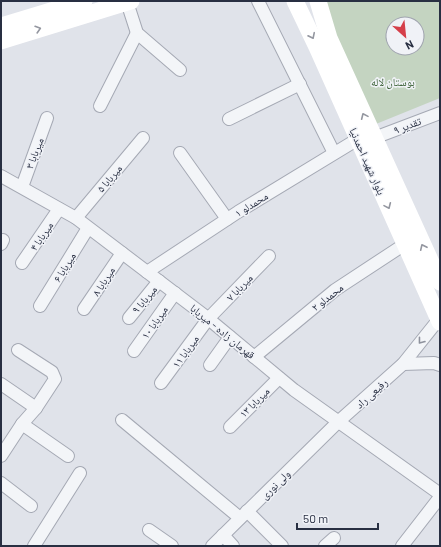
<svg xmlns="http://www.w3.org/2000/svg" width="441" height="547" font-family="Barlow,'Noto Naskh Arabic',sans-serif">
  <rect width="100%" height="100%" fill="#e0e3ea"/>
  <path fill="#c4d4c1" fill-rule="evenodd" d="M323,1H440V98L376,124L326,14ZM393,24H417V48H393Z"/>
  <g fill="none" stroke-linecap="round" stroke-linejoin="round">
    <defs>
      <g id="street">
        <path d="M258,1L334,153"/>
        <path d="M127,2L137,33L180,70"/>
        <path d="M100,106L137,33"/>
        <path d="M229,119L300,84"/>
        <path d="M374,138L440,113"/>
        <path d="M180,153L227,219"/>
        <path d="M1,176L76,218L205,316L294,390L440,494"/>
        <path d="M22,187L47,118"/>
        <path d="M76,218L143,138"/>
        <path d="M1,244L3,240"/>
        <path d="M22,263L59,209"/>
        <path d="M147,272L238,212L358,139"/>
        <path d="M40,306L88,228"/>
        <path d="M84,309L122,253"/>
        <path d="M129,318L159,281"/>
        <path d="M134,351L175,293"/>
        <path d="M254,357L335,290L405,244"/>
        <path d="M403,364L434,363L440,365"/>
        <path d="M210,365L230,337"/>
        <path d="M161,383L208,319L269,256"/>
        <path d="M1,384L36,408"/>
        <path d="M122,420L240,518"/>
        <path d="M22,424L68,456"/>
        <path d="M230,427L279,378"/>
        <path d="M1,456L22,424L36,408L55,379L52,372L18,350"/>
        <path d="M1,483L31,506"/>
        <path d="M247,511L282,546"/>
        <path d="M149,530L172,546"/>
        <path d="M223,535L233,546"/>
        <path d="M34,546L80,473"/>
        <path d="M212,546L338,422L403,364L439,319"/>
        <path d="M325,546L334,538"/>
        <path d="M402,546L440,497"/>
      </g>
    </defs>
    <use href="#street" stroke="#a5a9b4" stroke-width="14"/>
    <use href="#street" stroke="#f3f5f8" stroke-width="12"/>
    <g stroke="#fff" stroke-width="17">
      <path d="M295,1L317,47L440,322"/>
      <path d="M318,1L329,38L440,282"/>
      <path d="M1,26L84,1"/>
      <path d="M1,41L131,1"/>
    </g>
  </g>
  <defs><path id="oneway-chevron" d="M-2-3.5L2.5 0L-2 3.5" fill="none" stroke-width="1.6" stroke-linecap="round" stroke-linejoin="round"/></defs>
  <g stroke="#9497a0">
    <use href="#oneway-chevron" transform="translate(38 29) rotate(-17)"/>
    <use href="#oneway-chevron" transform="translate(312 36) rotate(64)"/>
    <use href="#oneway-chevron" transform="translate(364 116) rotate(-114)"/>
    <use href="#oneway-chevron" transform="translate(388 206) rotate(66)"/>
    <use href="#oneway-chevron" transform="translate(423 247) rotate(-115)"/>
  </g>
  <use stroke="#8e929d" href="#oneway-chevron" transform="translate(421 341) rotate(128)"/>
  <g text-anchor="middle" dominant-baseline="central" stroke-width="3" stroke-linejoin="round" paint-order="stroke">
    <g font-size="11" fill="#395f34" stroke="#f0f2f7">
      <text x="393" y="81">بوستان لاله</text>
    </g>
    <g font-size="11" fill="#282f42" stroke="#f0f2f7">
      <text transform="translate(407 125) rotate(-21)">۹ تقدیر</text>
      <text transform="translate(34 153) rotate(-69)">میربابا ۳</text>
      <text transform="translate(368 161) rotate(66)">بلوار شهید احمدنیا</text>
      <text transform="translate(109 178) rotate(-50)">میربابا ۵</text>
      <text transform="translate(251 204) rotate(-32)">محمدلو ۱</text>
      <text transform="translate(41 236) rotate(-56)">میربابا ۴</text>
      <text transform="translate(64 267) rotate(-58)">میربابا ۶</text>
      <text transform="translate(103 281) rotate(-57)">میربابا ۸</text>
      <text transform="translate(239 287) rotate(-46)">میربابا ۷</text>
      <text transform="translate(327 297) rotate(-38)">محمدلو ۲</text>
      <text transform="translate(144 299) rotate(-50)">میربابا ۹</text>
      <text transform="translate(154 322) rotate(-55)">میربابا ۱۰</text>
      <text transform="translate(223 331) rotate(39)">قهرمان زاده - میربابا</text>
      <text transform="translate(185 351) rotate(-54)">میربابا ۱۱</text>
      <text transform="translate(371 393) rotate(-42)">رفیعی راد</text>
      <text transform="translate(254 402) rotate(-45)">میربابا ۱۳</text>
      <text transform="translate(275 484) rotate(-44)">ولی نوری</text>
    </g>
  </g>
  <rect width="441" height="547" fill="none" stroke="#282f42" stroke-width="4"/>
  <g transform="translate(405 36) rotate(153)"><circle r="19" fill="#f0f2f7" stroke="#a0a4af"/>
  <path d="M0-3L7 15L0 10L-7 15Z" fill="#d53f4a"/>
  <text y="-6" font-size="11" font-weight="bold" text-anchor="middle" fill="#282f42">N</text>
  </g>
  <path d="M297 523v6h81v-6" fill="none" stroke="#282f42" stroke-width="2"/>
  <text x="303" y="523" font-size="12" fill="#282f42" stroke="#f0f2f7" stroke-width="3" paint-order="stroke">50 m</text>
</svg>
